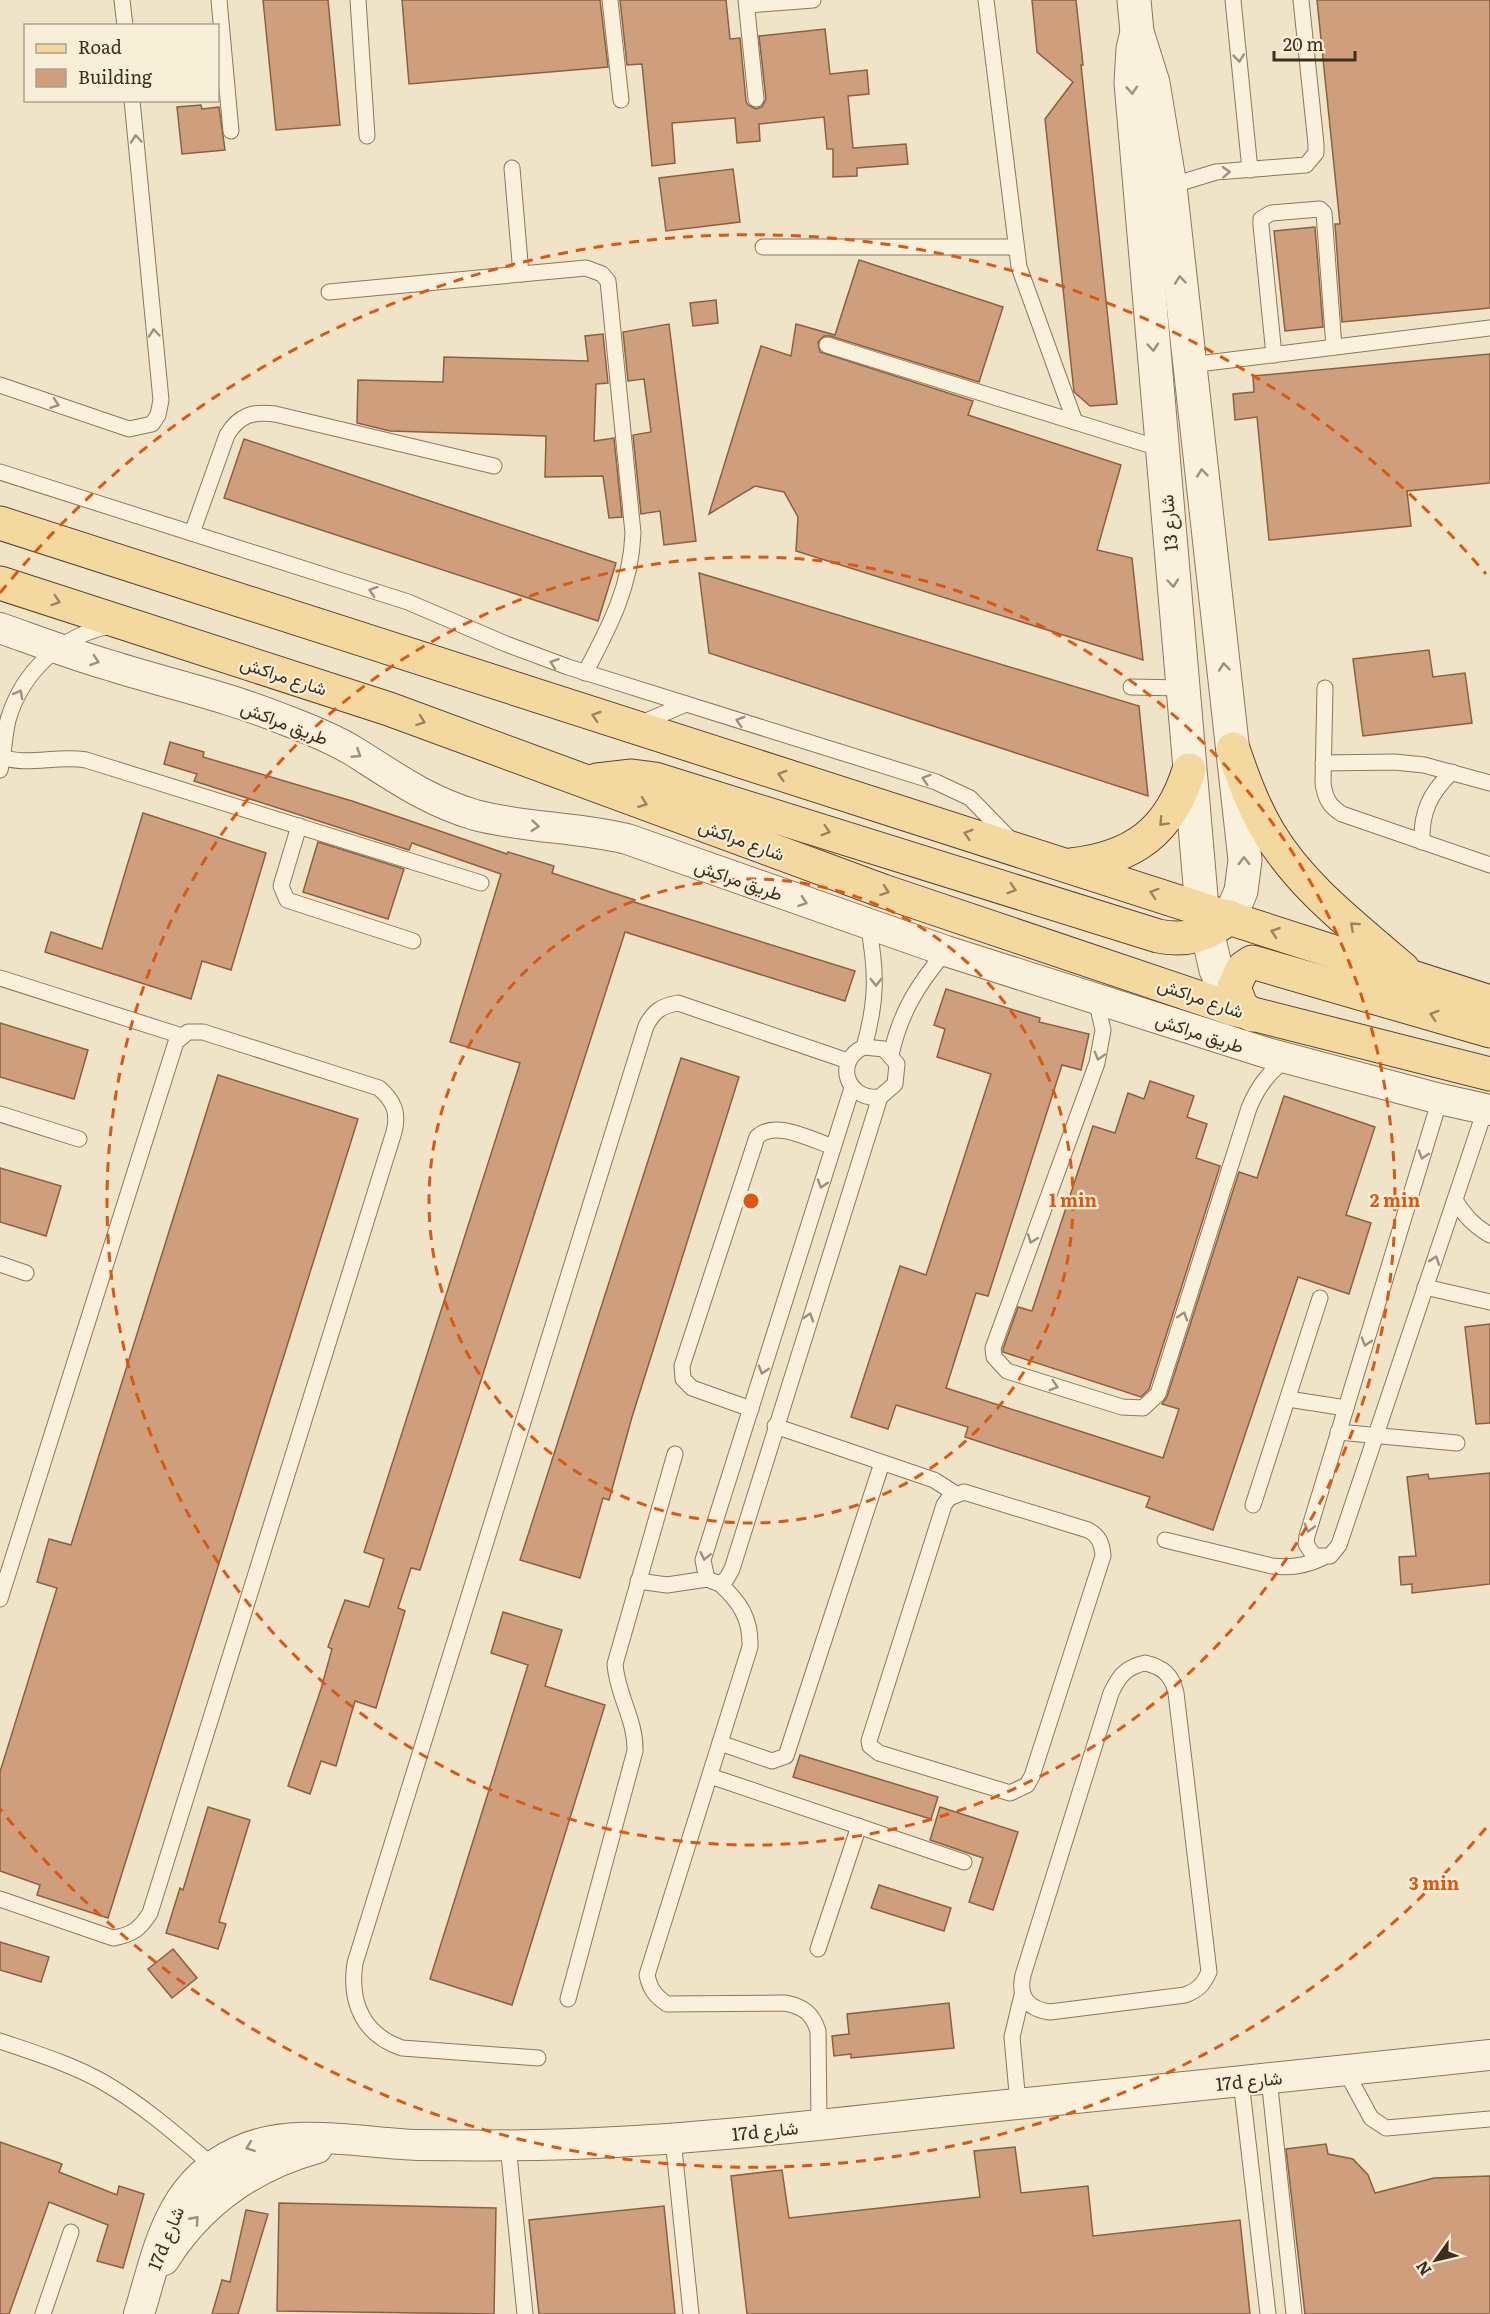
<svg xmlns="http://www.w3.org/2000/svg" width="1490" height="2314" font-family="Literata,Vazirmatn,serif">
  <rect width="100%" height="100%" fill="#f0e4c8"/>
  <g fill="#cf9f7d" stroke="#8d5f41" stroke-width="1.5">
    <path d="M263,0H328L340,125L276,130Z"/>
    <path d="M402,0H600L608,67L409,84Z"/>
    <path d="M620,0H726L730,39L740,38L746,101L748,105L756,109L762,107L766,99L759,36L825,29L830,74L867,70L869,94L848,96L853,148L906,144L908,164L857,168V176L833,177V149H827L824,117L759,124L760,141L737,143L735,118L672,123L675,163L652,166L642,64L627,65Z"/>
    <path d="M1032,0H1076L1083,65H1081L1117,404L1090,406L1074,392L1045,119L1073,82L1037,52Z"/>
    <path d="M1317,0H1490V308L1342,322L1335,224H1340Z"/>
    <path d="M201,105L202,109L219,107L225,150L182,154L177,107Z"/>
    <path d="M733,169L740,222L666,231L659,178Z"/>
    <path d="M1315,227L1323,327L1285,331L1274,231Z"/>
    <path d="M859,260L1003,307L979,382L830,336H824L818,342L820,352L973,401L968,415L1121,465L1097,550L1132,558L1143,660L796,551L798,517L784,492L755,486L709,514L761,346L791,356L796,324L835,335Z"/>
    <path d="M716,300L718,323L693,326L690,303Z"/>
    <path d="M669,324L696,541L664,545L660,511L641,514L633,435L651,432L644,379L628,381L623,332Z"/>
    <path d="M603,334L608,383L596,384L594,441L614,438L622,517L609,518L603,476L545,477L546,436L390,431L357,423L358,380L443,382L444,357L588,361L585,336Z"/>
    <path d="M1490,354V483L1407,491L1411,526L1269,540L1257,417L1235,420L1233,394L1254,392L1253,376Z"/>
    <path d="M244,439L616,563L598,621L224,498Z"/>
    <path d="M699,573L1139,706L1148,796L709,653Z"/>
    <path d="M1429,650L1433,677L1465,673L1472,723L1363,736L1353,659Z"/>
    <path d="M170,742L204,752L203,757L352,801L507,854L508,852L554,866L552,873L635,900L634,902L855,971L845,1001L625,932L420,1570L411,1568L398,1608L405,1611L376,1708L355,1701L336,1766L321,1761L310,1794L288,1786L321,1689L332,1649L328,1647L345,1600L369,1607L384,1559L364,1552L520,1063L450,1042L501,874L412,843L409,850L194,781L197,774L164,764Z"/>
    <path d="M143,813L266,853L231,970L202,961L191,999L45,952L51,932L102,949Z"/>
    <path d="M318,842L404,869L388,919L303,892Z"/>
    <path d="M946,989L1040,1018L1039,1022L1089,1034L1081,1070L1062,1065L988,1296L976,1293L946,1388L1163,1458L1179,1409L1162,1404L1167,1397L1239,1172L1257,1178L1284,1096L1375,1127L1346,1215L1371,1223L1349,1294L1298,1277L1213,1530L1146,1507L1150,1497L965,1437L968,1427L896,1405L888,1429L851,1417L900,1266L926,1275L991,1074L937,1057L945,1029L934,1025Z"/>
    <path d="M0,1023L88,1050L74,1099L0,1077Z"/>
    <path d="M681,1058L739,1077L632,1417L609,1500L603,1498L580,1578L520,1560Z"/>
    <path d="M218,1075L358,1119L108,1918L37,1895L40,1885L0,1871V1772L57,1588L37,1582L49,1539L71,1545Z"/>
    <path d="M1150,1081L1194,1096L1187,1117L1207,1124L1196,1158L1220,1166L1149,1389L1141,1397L1003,1352V1349L1018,1307L1032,1311L1093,1126L1115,1133L1128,1093L1144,1099Z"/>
    <path d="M0,1168L61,1186L46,1236L0,1222Z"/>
    <path d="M1490,1324V1423L1476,1424L1465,1327Z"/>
    <path d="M1490,1473V1584L1412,1593V1584L1401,1585L1399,1557L1416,1556L1407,1477L1428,1474L1429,1479Z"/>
    <path d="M503,1612L562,1630L545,1686L605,1705L512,2005L430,1979L528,1665L491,1653Z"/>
    <path d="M800,1755L938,1797L931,1819L793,1777Z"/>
    <path d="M208,1807L250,1820L219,1922L226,1924L218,1949L166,1933L180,1888L183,1890Z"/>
    <path d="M940,1807L1018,1832L993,1910L969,1902L983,1858L930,1840Z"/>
    <path d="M879,1885L951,1908L944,1931L871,1908Z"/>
    <path d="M0,1942L49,1957L41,1982L0,1970Z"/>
    <path d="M173,1949L197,1978L172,1998L148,1969Z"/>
    <path d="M949,2003L954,2048L851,2058V2054L834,2056L832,2036L849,2034L847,2014Z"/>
    <path d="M0,2142L62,2164L59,2172L117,2195L119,2186L144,2194L123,2268L97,2261L108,2225L49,2202L9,2314H0Z"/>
    <path d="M1326,2144L1328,2154L1353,2159L1368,2175L1375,2193L1434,2178L1490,2176V2314H1305L1286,2149Z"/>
    <path d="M1015,2147L1021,2193L1088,2186L1093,2236L1240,2220L1250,2314H747L731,2176L782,2170L789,2218L980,2197L974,2151Z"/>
    <path d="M279,2203L496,2208L494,2314L277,2311Z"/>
    <path d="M664,2206L675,2314H539L529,2220Z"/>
    <path d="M246,2210L268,2214L238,2314H212L222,2280L230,2282Z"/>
  </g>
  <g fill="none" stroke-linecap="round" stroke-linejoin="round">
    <defs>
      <g id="service">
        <path d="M122,0L125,26"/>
        <path d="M219,0L231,131"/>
        <path d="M358,0L367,136"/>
        <path d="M610,0L621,100"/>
        <path d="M746,0L756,99"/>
        <path d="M986,0L1019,267L1075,422"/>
        <path d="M1233,0L1250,170"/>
        <path d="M747,5L813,0"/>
        <path d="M512,168L521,274"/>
        <path d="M1170,186L1216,172L1306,165L1316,153V144L1301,0"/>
        <path d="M763,247H1015"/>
        <path d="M329,292L586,268L602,274L608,281L633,533C631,586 610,626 585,673"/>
        <path d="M827,345L1162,449"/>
        <path d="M1274,355L1261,225V219L1271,213L1320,209L1324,213L1334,347"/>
        <path d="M1190,365L1490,328"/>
        <path d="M0,385L129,429L152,424L158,415L161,400L132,100"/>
        <path d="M0,472L408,602L506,644L568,667L936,782L970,798L1013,842"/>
        <path d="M192,533L227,435C239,415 253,411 275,414L494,466"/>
        <path d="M1131,687L1182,688"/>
        <path d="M1325,688L1323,783C1325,798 1329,806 1342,814L1490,865"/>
        <path d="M639,724L686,704"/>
        <path d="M0,757C28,766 57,755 86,760L481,883"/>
        <path d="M1323,763L1394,762L1424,765L1490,783"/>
        <path d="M0,770C4,754 4,737 8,720C22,672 61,635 111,626"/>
        <path d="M299,826L281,886L287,900L413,941"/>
        <path d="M1422,842C1421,812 1430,793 1452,772"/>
        <path d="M0,978L182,1036"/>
        <path d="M1096,999L1103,1030L1097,1063L993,1348L994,1357L1007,1371L1122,1407L1143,1408L1158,1394L1249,1108C1258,1086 1269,1072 1288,1058"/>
        <path d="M864,1047L884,1049L897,1064L895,1084L880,1097C847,1101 833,1061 864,1047C877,1001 877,972 868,924"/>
        <path d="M891,1055C900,1013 918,984 946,951"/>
        <path d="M852,1088L703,1560L707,1579L720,1584L727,1578L732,1569L880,1097"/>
        <path d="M1440,1099L1307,1536L1306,1544L1314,1556H1330L1339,1545L1485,1110"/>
        <path d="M0,1114L79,1139"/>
        <path d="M1455,1200C1465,1216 1474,1226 1490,1235"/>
        <path d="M0,1264L26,1273"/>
        <path d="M1425,1287L1490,1302"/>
        <path d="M1288,1399L1346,1408"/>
        <path d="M751,1409L692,1388L683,1379L682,1366L757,1137C775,1119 812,1140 833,1147"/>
        <path d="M775,1426L934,1480L956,1494"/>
        <path d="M1338,1432L1457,1443"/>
        <path d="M964,1492L1088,1530C1099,1536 1102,1543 1103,1556L1032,1776L1027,1785L1010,1793L879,1753L870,1746L869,1741L944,1505L949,1498Z"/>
        <path d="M1253,1505L1320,1298"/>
        <path d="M1165,1540L1272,1566C1291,1568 1305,1566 1322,1558"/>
        <path d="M638,1581L667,1585L707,1579"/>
        <path d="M720,1584C740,1602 751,1619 750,1647L647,1975C650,1989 655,1996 667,2004L785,2003C803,2006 813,2014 818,2031L819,2124"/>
        <path d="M0,1599L176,1042L188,1032H203L379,1088C394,1101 399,1113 394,1132L150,1913C140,1929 132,1935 113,1938L0,1899"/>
        <path d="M1145,1663C1163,1667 1172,1675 1176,1693L1209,1972C1203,1985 1198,1990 1185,1995L1050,2012C1028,2009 1018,1997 1023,1975L1111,1693C1119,1676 1126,1667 1145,1663Z"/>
        <path d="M720,1743L772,1761L786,1756L882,1463"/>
        <path d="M710,1776L964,1862"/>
        <path d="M818,1949L859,1826"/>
        <path d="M568,1999L635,1751C636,1720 617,1695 615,1664L675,1454"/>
        <path d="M0,2041C35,2053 71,2064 103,2082C143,2105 178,2136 213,2166"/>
        <path d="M538,2058L402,2048C363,2035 349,2002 355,1963L646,1026C654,1011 661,1006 678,1003L848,1061"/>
        <path d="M1345,2070L1371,2118L1386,2128L1490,2119"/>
        <path d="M1269,2078L1294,2314"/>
        <path d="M1241,2081L1268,2314"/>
        <path d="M1018,2104L1012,2037L1022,1995"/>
        <path d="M673,2139L691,2314"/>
        <path d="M508,2145L525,2314"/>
        <path d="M43,2314L71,2232"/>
      </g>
      <g id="minor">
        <path d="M0,628C37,641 74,655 112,666C169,684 229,697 285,720C309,729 334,739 355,752C396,778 428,801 475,815C525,828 577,827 627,839L946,951L1267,1053L1440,1099L1490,1110"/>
        <path d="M164,2260C200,2203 252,2166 317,2148"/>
        <path d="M139,2314C159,2249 168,2184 237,2152C291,2126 360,2143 418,2145C484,2146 550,2146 616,2142C730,2136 844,2122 958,2110C1135,2092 1313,2074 1490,2055"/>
      </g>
      <g id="tertiary">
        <path d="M1134,0L1137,32L1153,83L1170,186L1245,860L1241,891L1230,917"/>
        <path d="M1137,32L1133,49L1131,83L1202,908L1216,970L1233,1009"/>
      </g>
      <g id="primary">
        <path d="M0,523L1490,1002"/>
        <path d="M0,583L389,709L883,891L1233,1009L1490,1074"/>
        <path d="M1233,749C1243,778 1253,806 1269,833C1302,888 1355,927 1403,969"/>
        <path d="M597,780L632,776L655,779L1158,936C1186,942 1208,935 1230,917"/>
        <path d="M1071,865C1134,858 1170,831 1189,770"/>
        <path d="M1252,1015L1241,1006L1234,987L1243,968L1252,962L1490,1031"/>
      </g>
    </defs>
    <use href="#service" stroke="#8d765c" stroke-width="17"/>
    <use href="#minor" stroke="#8d765c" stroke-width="32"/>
    <use href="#tertiary" stroke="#8d765c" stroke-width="35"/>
    <use href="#primary" stroke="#5b4430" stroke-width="35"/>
    <use href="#service" stroke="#faf1dc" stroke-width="15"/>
    <use href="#minor" stroke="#faf1dc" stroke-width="30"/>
    <use href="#tertiary" stroke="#faf1dc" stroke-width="33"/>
    <use href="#primary" stroke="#f3d9a0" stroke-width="33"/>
  </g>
  <defs><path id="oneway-chevron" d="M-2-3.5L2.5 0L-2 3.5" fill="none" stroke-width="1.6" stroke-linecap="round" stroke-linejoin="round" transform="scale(1.5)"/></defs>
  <g stroke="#9c907e">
    <use href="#oneway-chevron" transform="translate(1239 58) rotate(84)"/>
    <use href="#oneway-chevron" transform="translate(1132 90) rotate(86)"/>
    <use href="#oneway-chevron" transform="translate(136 139) rotate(-95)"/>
    <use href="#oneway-chevron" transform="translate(1226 172) rotate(-3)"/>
    <use href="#oneway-chevron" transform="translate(1180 280) rotate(-96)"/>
    <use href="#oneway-chevron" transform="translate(154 333) rotate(-95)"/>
    <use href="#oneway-chevron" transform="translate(1153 347) rotate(85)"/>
    <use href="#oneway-chevron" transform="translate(55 404) rotate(19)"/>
    <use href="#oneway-chevron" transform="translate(1202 473) rotate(-96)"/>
    <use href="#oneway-chevron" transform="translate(1173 583) rotate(85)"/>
    <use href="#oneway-chevron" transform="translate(373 591) rotate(-162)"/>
    <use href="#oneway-chevron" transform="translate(95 661) rotate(19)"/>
    <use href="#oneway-chevron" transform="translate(554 663) rotate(-161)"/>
    <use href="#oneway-chevron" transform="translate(1224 667) rotate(-96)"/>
    <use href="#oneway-chevron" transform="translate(19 694) rotate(-61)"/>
    <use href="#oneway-chevron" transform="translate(740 721) rotate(-163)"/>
    <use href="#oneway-chevron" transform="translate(357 754) rotate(33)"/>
    <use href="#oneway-chevron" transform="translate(926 779) rotate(-163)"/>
    <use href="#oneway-chevron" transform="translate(535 826) rotate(5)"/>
    <use href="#oneway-chevron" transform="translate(1244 861) rotate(-91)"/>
    <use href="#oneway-chevron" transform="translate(803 902) rotate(19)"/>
    <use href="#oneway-chevron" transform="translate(876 982) rotate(90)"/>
    <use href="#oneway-chevron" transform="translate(1099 1056) rotate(106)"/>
    <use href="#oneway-chevron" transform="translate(1423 1155) rotate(107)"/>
    <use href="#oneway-chevron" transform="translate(822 1184) rotate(107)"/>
    <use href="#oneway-chevron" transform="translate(1032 1239) rotate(110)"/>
    <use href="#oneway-chevron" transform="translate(1435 1260) rotate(-71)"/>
    <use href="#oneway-chevron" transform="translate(1183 1316) rotate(-72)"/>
    <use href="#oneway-chevron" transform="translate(809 1317) rotate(-72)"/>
    <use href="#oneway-chevron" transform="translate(1366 1342) rotate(107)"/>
    <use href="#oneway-chevron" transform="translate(763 1370) rotate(107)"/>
    <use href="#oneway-chevron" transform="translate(1054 1386) rotate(17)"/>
    <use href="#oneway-chevron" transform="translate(1309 1528) rotate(106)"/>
    <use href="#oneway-chevron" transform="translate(705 1556) rotate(102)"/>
    <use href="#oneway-chevron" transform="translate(250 2147) rotate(159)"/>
    <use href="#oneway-chevron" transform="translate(195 2220) rotate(-48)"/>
  </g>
  <g stroke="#988460">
    <use href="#oneway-chevron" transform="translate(56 601) rotate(18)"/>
    <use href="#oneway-chevron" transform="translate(596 716) rotate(-162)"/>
    <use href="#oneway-chevron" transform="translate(421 721) rotate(20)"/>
    <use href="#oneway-chevron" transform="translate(782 775) rotate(-163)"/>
    <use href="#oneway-chevron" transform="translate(643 803) rotate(20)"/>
    <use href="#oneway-chevron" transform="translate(1163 822) rotate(133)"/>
    <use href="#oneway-chevron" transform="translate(826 831) rotate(17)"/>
    <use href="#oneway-chevron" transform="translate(968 834) rotate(-163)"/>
    <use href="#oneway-chevron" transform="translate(1012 889) rotate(18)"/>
    <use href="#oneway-chevron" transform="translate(885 891) rotate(19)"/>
    <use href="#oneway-chevron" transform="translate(1154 893) rotate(-162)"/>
    <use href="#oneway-chevron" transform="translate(1354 926) rotate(-138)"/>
    <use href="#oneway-chevron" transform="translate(1275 932) rotate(-161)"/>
    <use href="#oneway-chevron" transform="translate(1434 1015) rotate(-163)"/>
  </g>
  <g fill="none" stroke="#df570d" stroke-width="3" stroke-dasharray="10 8">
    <circle cx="751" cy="1201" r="322"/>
    <circle cx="751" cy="1201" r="644"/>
    <path d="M1486 1828A966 966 0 0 1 0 1809M0 593A966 966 0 0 1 1486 574"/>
  </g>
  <g text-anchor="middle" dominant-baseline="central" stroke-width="4.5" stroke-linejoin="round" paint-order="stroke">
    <g font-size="18" fill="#3d2e20" stroke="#f7eed8">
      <text transform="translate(1168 523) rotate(-95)">شارع 13</text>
      <text transform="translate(284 675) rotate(18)">شارع مراكش</text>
      <text transform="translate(285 722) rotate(21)">طريق مراكش</text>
      <text transform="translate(742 839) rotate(20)">شارع مراكش</text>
      <text transform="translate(739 879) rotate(19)">طريق مراكش</text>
      <text transform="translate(1201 997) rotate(19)">شارع مراكش</text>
      <text transform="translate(1200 1032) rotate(18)">طريق مراكش</text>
      <text transform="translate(1249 2080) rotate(-6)">17d شارع</text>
      <text transform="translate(765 2130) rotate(-6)">17d شارع</text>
      <text transform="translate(165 2238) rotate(-68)">17d شارع</text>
    </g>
  </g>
  <circle cx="751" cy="1201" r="9" fill="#df570d" stroke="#f7eed8" stroke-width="3"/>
  <g font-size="18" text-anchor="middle" font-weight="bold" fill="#df570d" stroke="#f7eed8" stroke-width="4.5" stroke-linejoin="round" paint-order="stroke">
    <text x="1073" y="1207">1 min</text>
    <text x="1395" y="1207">2 min</text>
    <text x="1434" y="1890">3 min</text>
  </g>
  <rect x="24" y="24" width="195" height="78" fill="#f7eed8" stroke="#ada18e" stroke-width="1.5"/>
  <rect x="36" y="44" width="30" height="9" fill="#f3d9a0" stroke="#ada18e" stroke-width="1.5"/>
  <text x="78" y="54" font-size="18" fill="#3d2e20">Road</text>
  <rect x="36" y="69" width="30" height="18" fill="#cf9f7d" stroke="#ada18e" stroke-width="1.5"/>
  <text x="78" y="84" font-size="18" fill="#3d2e20">Building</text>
  <g transform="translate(1436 2260) rotate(236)" stroke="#f7eed8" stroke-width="4.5" paint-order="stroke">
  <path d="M0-4.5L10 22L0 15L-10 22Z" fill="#3d2e20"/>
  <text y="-9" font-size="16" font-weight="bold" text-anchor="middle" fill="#3d2e20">N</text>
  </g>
  <path d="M1274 51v9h81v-9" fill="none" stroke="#3d2e20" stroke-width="3"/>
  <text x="1283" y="51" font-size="18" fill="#3d2e20" stroke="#f7eed8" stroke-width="4.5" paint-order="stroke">20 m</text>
</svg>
